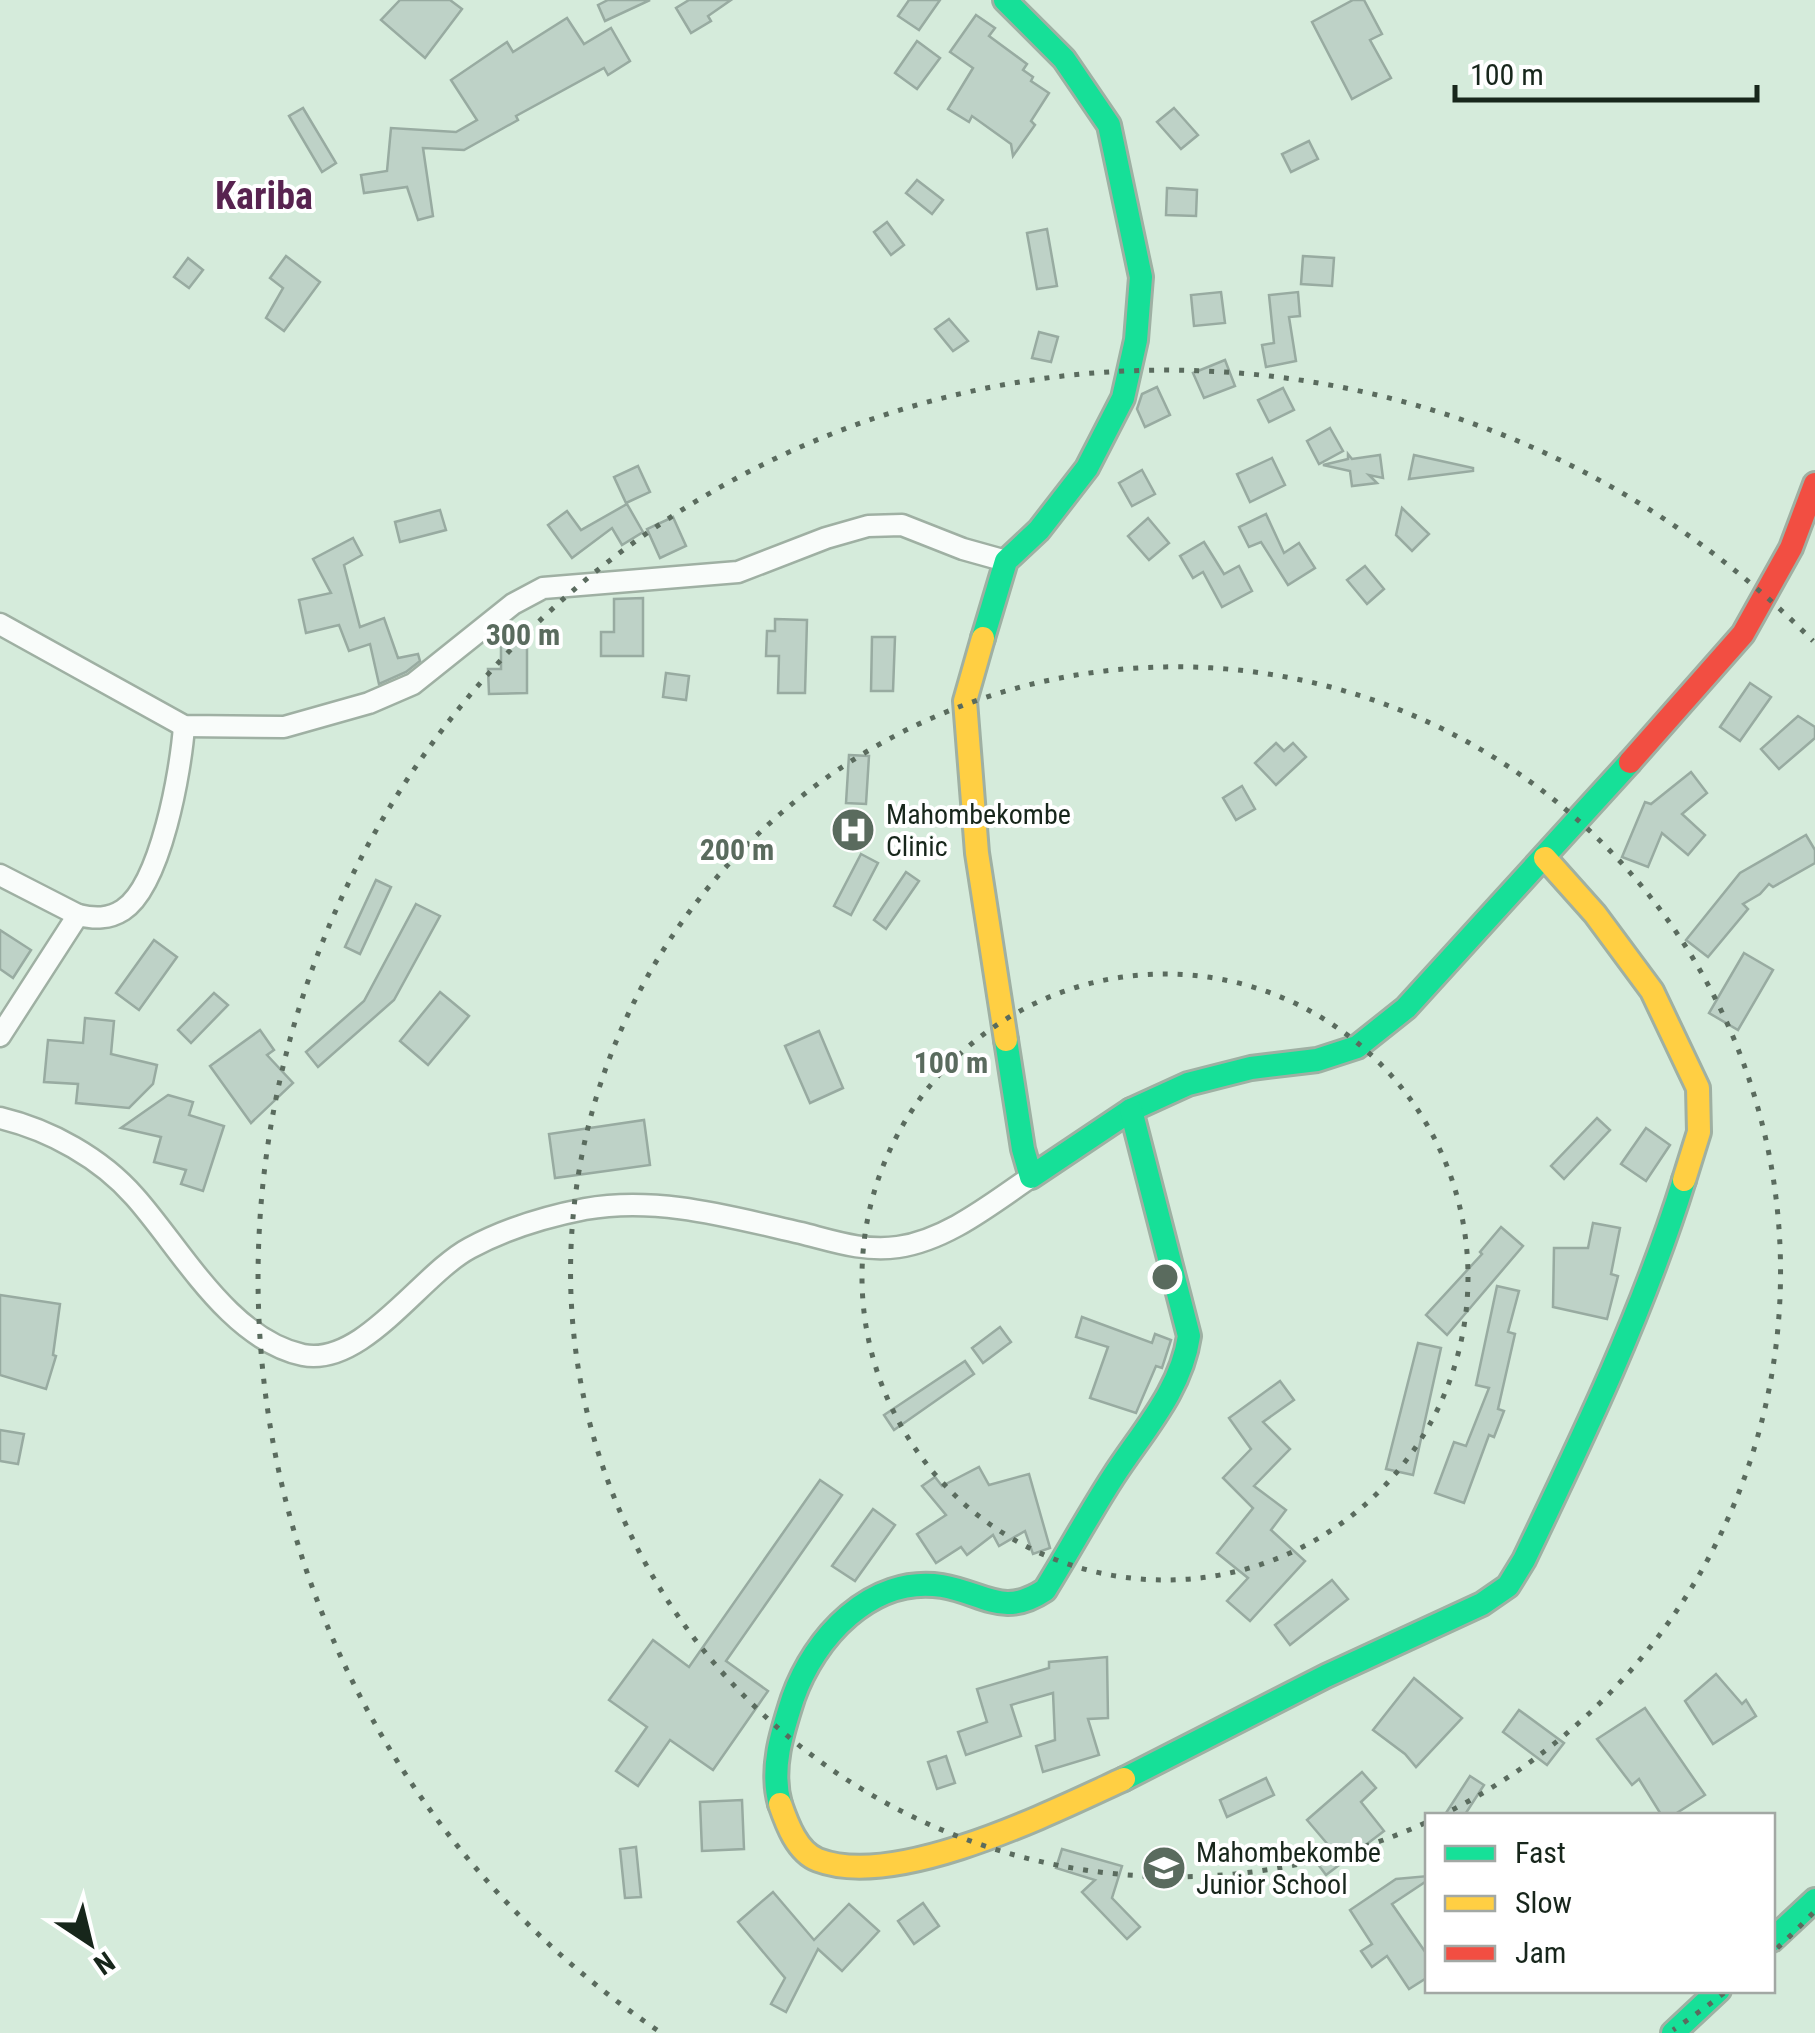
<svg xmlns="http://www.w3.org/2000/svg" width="1815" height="2033" font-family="'Roboto Condensed',sans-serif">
  <rect width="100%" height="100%" fill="#d5ebdb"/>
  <g fill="#bed2c7" stroke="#98aba1" stroke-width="2.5">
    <path d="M400,0H450L462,9L425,58L381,20Z"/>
    <path d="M608,0H650L605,21L598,5Z"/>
    <path d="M689,0H731L708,16L711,21L691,33L676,8Z"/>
    <path d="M909,0H940L919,30L898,16Z"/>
    <path d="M1353,0H1364L1382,34L1370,40L1391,78L1352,99L1312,22Z"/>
    <path d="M976,15L995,28L989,36L1027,64L1023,70L1033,77L1031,81L1049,93L1031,121L1035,125L1013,156L1011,144L972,116L969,122L948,109L973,68L950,52Z"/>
    <path d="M567,18L584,44L611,28L630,61L608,75L604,68L516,116L518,120L464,150L423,148L433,216L418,220L407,187L364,193L361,175L387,171L391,128L456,132L477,120L451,80L507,42L513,52Z"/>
    <path d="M917,41L940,58L917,89L895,73Z"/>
    <path d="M303,108L336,163L322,172L289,116Z"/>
    <path d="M1174,108L1198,135L1181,149L1157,122Z"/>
    <path d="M1309,141L1318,159L1291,172L1282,154Z"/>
    <path d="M917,180L943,200L932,214L906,193Z"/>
    <path d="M1167,188L1197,190L1196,216L1166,215Z"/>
    <path d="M887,222L904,245L891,255L874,232Z"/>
    <path d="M1047,229L1057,286L1037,289L1027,233Z"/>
    <path d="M286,256L320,282L284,331L266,318L283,288L270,278Z"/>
    <path d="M1303,256L1334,258L1332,286L1301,284Z"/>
    <path d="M188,258L203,270L189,288L174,277Z"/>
    <path d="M1221,292L1225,323L1194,326L1191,295Z"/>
    <path d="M1298,292L1300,316L1289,317L1296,361L1266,367L1262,345L1274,343L1269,295Z"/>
    <path d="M949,319L968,341L953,351L935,329Z"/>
    <path d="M1039,332L1058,337L1051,362L1032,358Z"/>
    <path d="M1225,360L1235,386L1204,398L1193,373Z"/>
    <path d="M1157,387L1170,415L1145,427L1137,409L1142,394Z"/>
    <path d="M1283,388L1294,410L1269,422L1258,400Z"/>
    <path d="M1330,428L1343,451L1319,464L1307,441Z"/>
    <path d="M1348,454L1352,459L1380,455L1383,478L1369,475L1377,483L1352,486L1350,471L1323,465L1348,459Z"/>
    <path d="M1414,455L1473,468V471L1409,479Z"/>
    <path d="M1272,458L1285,485L1250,502L1237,474Z"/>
    <path d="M638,466L650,492L626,503L614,477Z"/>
    <path d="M1142,470L1155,494L1132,506L1119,483Z"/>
    <path d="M627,504L643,532L622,545L612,528L572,558L548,525L567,511L581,530Z"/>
    <path d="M1402,508L1429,534L1412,551L1396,535Z"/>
    <path d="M440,510L446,530L400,542L395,522Z"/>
    <path d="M1266,514L1284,553L1299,543L1315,568L1288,585L1261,542L1249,547L1239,527Z"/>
    <path d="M673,517L686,546L660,558L647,529Z"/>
    <path d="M1148,518L1169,543L1149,560L1128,536Z"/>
    <path d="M353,538L362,555L344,565L360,627L384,618L398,658L418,654L420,661L406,672L379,684L370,644L349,651L339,625L306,633L299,600L331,593L313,559Z"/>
    <path d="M1204,542L1224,574L1239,566L1252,591L1222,607L1203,572L1193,578L1180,556Z"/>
    <path d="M1365,566L1384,589L1367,604L1347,580Z"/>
    <path d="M643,598V656H601V632H614V599Z"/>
    <path d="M775,619L807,620L805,693H778L779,656H766L767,631H775Z"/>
    <path d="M872,637H895L893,691H871Z"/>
    <path d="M501,640H527V693L489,694L488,669H501Z"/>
    <path d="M666,673L689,676L686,700L663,697Z"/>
    <path d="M1750,683L1771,697L1740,741L1720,727Z"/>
    <path d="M1798,716L1815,727V738L1779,769L1761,749Z"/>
    <path d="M1276,743L1284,751L1293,743L1306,757L1276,785L1255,763Z"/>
    <path d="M849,755L869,756L866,804L846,803Z"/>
    <path d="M1691,772L1707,793L1682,814L1705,835L1688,855L1662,833L1648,867L1622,857L1645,802L1651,804Z"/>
    <path d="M1242,786L1255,809L1236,820L1223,798Z"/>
    <path d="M1806,835L1815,850V863L1773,887L1769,884L1760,894L1743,904L1748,909L1708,957L1686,940L1740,873Z"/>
    <path d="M861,854L878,863L851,915L834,906Z"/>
    <path d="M906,872L919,881L886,929L874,920Z"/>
    <path d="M376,880L391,887L360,954L345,947Z"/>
    <path d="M416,904L440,916L394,1000L318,1067L306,1052L364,1001Z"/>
    <path d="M0,930L31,950L13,978L0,969Z"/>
    <path d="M154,940L177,957L139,1010L116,993Z"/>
    <path d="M1744,953L1773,970L1738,1030L1709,1013Z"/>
    <path d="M440,992L469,1016L428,1065L400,1041Z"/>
    <path d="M214,993L228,1005L191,1043L178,1030Z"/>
    <path d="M85,1018L114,1021L111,1054L157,1065L153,1084L129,1108L76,1103L78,1084L44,1082L48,1040L83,1043Z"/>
    <path d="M260,1030L274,1050L267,1055L293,1083L251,1123L210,1066Z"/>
    <path d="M819,1031L843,1088L810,1103L785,1046Z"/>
    <path d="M168,1095L193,1102L189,1115L224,1126L203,1191L181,1184L186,1170L154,1162L161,1137L121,1128Z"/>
    <path d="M1597,1118L1610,1130L1564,1179L1551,1166Z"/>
    <path d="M644,1120L650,1165L555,1178L549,1134Z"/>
    <path d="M1646,1128L1670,1145L1646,1181L1621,1164Z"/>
    <path d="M1593,1223L1620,1228L1611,1274L1618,1276L1607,1319L1553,1307L1554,1248H1588Z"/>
    <path d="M1501,1227L1523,1246L1447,1335L1426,1315L1482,1254L1480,1252Z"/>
    <path d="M1497,1286L1519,1291L1508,1332L1515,1334L1498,1409L1504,1411L1494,1437L1489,1435L1464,1503L1435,1493L1454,1442L1466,1446L1489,1388L1476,1385Z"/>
    <path d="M0,1295L60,1304L53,1355L56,1356L46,1389L0,1375Z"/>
    <path d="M1082,1317L1152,1343L1155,1334L1171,1340L1162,1368L1156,1366L1136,1413L1090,1398L1108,1347L1076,1337Z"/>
    <path d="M1000,1327L1011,1342L983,1363L972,1348Z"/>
    <path d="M1418,1343L1441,1348L1413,1475L1386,1469Z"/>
    <path d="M965,1361L974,1374L894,1430L884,1415Z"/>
    <path d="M1280,1381L1294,1400L1263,1422L1290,1449L1254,1486L1286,1510L1271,1530L1305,1561L1250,1621L1227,1601L1248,1578L1217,1553L1253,1508L1223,1478L1251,1449L1229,1418Z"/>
    <path d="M0,1430L24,1434L18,1464L0,1461Z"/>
    <path d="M979,1467L989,1485L1029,1474L1050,1548L1033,1554L1025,1531L999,1546L993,1535L967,1555L961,1547L936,1563L917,1534L946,1515L922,1486L935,1477L942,1486Z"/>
    <path d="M820,1480L842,1495L726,1661L768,1691L713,1770L670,1740L638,1786L616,1771L647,1727L609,1700L653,1640L689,1667Z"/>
    <path d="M873,1509L895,1525L855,1581L832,1566Z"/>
    <path d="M1332,1580L1348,1599L1290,1645L1275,1625Z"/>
    <path d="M1107,1657L1108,1718L1088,1719L1099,1755L1043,1772L1036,1746L1055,1740L1053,1693L1011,1705L1021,1736L966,1755L958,1732L987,1722L977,1689L1049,1668V1662Z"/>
    <path d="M1716,1674L1742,1704L1746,1700L1756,1716L1713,1744L1685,1701Z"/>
    <path d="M1414,1678L1462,1718L1416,1767L1405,1754L1373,1730Z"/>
    <path d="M1645,1708L1705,1795L1672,1816H1662L1639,1779L1632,1785L1597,1739Z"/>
    <path d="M1519,1710L1564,1743L1547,1765L1503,1732Z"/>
    <path d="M946,1756L955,1783L937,1789L928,1762Z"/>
    <path d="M1362,1772L1376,1788L1361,1802L1384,1831L1326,1875L1314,1859L1330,1847L1307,1820Z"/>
    <path d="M1470,1776L1484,1785L1464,1816H1444Z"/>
    <path d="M1266,1778L1274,1795L1227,1817L1220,1800Z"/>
    <path d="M742,1800L744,1849L702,1851L700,1802Z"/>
    <path d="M636,1847L641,1897L625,1898L620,1849Z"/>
    <path d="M1062,1849L1122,1866L1112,1898L1140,1927L1127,1939L1082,1892L1095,1880L1056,1868Z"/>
    <path d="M1428,1876V1880L1392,1904L1428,1956V1977L1409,1989L1387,1956L1372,1967L1361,1951L1372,1944L1350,1910L1396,1879Z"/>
    <path d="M773,1892L814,1940L849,1904L879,1931L842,1971L818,1949L786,2012L771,2004L785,1978L738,1922Z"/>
    <path d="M923,1903L939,1926L914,1944L898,1921Z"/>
  </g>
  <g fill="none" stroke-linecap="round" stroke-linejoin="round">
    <defs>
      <g id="street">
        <path d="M0,624L184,726L284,727L369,703L413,684L513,604L543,588L738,572L826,538L868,526L902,525L963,549L1006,561"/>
        <path d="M0,875L78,915"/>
        <path d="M0,1036L78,915C95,919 109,919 123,910C161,885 181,770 184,726"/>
        <path d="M0,1118C50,1130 101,1158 135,1197C182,1250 229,1339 303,1355C363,1367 421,1274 470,1248C507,1228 544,1217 585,1209C658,1196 730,1217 801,1233C833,1241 864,1252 898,1247C947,1240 991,1204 1031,1177"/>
      </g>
      <g id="fast">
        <path d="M983,638L1006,561L1039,530L1087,468L1123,398L1136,340L1141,277L1109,125L1064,59L1005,0"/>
        <path d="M1006,1040L1023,1149L1031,1177L1131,1110L1188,1084L1251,1068L1317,1060L1357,1047L1406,1008L1630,762"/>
        <path d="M1124,1779L1326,1676L1482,1604L1508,1586L1524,1560C1584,1435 1643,1312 1684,1180"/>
        <path d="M780,1804C770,1769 782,1732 793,1698C814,1638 871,1575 942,1586C984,1593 1003,1618 1045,1590C1068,1553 1089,1514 1113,1477C1142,1432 1181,1391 1189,1336L1131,1110"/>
        <path d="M1772,1940L1815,1900"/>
        <path d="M1673,2033L1719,1990"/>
      </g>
      <g id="slow">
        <path d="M983,638L965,701L977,853L1006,1040"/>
        <path d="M1545,858L1595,914L1652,991L1698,1088L1699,1132L1684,1180"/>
        <path d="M780,1804C787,1824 797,1852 818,1860C896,1890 1052,1812 1124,1779"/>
      </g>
      <path id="jam" d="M1630,762L1743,634L1791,548L1815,484"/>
    </defs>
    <use href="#street" stroke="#9fb0a3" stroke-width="25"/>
    <use href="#fast" stroke="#9fb0a3" stroke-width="28"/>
    <use href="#slow" stroke="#9fb0a3" stroke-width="28"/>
    <use href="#jam" stroke="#9fb0a3" stroke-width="28"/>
    <use href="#street" stroke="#f9fcfa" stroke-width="20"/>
    <use href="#fast" stroke="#16e098" stroke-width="22"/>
    <use href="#slow" stroke="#ffcf43" stroke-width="22"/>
    <use href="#jam" stroke="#f24e42" stroke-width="22"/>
  </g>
  <g fill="none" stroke="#5a6b5e" stroke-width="5" stroke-dasharray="5 10">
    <circle cx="1165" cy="1277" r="303"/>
    <path d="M1425 1823A605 605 0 1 1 1444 1814"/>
    <path d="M1813 1913A908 908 0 0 1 1773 1952M1724 1993A908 908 0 0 1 1673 2030M657 2030A908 908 0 1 1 1813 641"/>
  </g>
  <defs>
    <symbol id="hospital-disc" viewBox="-11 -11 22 22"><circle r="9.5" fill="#5a6b5e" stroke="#fff"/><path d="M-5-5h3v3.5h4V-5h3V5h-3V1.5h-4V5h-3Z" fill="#fff"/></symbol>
    <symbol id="school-disc" viewBox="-11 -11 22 22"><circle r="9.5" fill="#5a6b5e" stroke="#fff"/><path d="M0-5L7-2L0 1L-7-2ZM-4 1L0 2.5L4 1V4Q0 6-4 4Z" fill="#fff"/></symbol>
  </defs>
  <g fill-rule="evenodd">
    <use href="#hospital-disc" x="828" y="805" width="50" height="50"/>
    <use href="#school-disc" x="1139" y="1843" width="50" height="50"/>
  </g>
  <g text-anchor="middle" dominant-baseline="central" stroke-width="8" stroke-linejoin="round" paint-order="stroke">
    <g font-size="28" fill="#17261b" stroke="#fff" text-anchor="start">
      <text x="886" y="814">Mahombekombe<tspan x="886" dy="32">Clinic</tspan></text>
      <text x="1196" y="1852">Mahombekombe<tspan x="1196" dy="32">Junior School</tspan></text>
    </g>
    <g font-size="38" font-weight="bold" fill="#582350" stroke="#fff">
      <text x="264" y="196">Kariba</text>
    </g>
  </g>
  <circle cx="1165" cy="1277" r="15" fill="#5a6b5e" stroke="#fff" stroke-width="5"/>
  <g font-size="30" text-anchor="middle" font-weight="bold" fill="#5a6b5e" stroke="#fff" stroke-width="8" stroke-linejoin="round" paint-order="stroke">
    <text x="523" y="645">300 m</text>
    <text x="737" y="860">200 m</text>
    <text x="951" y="1073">100 m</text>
  </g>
  <rect x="1425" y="1813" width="350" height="180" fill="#ffffff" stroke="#a2a8a4" stroke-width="2.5"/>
  <rect x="1445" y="1846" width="50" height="15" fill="#16e098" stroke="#a2a8a4" stroke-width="2.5"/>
  <text x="1515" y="1863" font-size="30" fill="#17261b">Fast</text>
  <rect x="1445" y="1896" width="50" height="15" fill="#ffcf43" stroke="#a2a8a4" stroke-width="2.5"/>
  <text x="1515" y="1913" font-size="30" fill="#17261b">Slow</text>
  <rect x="1445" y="1946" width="50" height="15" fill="#f24e42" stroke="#a2a8a4" stroke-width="2.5"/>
  <text x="1515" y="1963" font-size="30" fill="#17261b">Jam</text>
  <g transform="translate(90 1943) rotate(145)" stroke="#ffffff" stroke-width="8" paint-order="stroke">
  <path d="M0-8L18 38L0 25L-18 38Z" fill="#17261b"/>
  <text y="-15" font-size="28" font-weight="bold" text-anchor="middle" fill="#17261b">N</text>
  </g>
  <path d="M1455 85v15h302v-15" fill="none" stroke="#17261b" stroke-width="5"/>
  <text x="1470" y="85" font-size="30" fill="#17261b" stroke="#ffffff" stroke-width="8" paint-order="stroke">100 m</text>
</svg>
